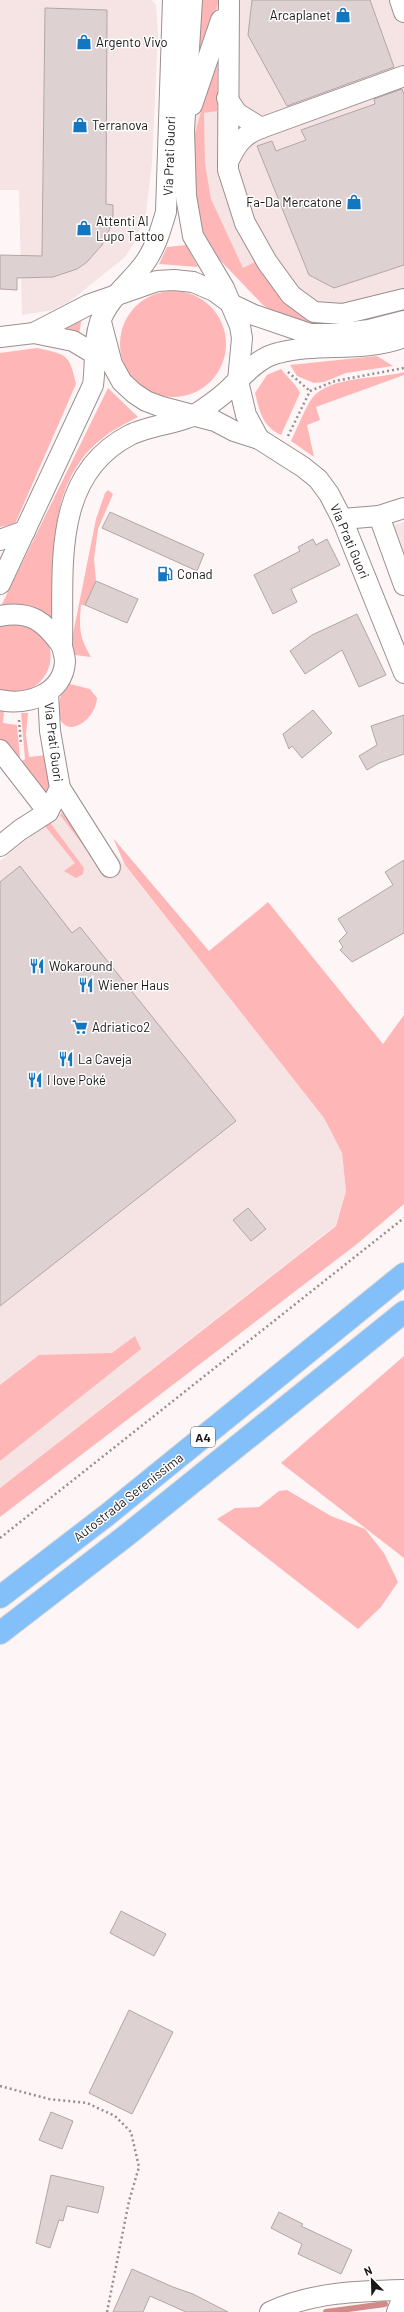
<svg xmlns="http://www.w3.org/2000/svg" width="404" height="2312" font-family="Barlow,sans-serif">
  <rect width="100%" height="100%" fill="#fef6f6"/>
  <g fill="#f5e4e3">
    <path d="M0,0H152L156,5L158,34L152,163L146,213L136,240L125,257L70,301L53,310L22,315L19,190H0Z"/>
    <path d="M201,0H404V313L263,305L219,259L209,242L194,137Z"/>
    <path d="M404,522V552L394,525Z"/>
    <path d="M74,801L324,1118L342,1153L346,1191L336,1225L0,1488V861Z"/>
  </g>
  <g fill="#feb7b6">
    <path d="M201,0H219L198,76Z"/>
    <path d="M217,53V111L204,113L205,164L211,199L243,268L259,260L306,316L404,306V313L364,324L312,327L283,318L263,305L219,259L199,224L194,203V137Z"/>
    <path d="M186,245L198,267L159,264L167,247Z"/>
    <circle cx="173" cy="344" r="53"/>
    <path d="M82,316L79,335L57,329Z"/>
    <path d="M37,348C67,355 69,353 76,384L15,524L0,527V353Z"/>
    <path d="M377,356L393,366L346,373L324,382L314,383L297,376L290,365Z"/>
    <path d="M281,369C287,377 296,384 300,393L281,435C262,426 260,412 255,393L267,375Z"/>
    <path d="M404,372V375L316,407L320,420L307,425L314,457L291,441C297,429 305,407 313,397C331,376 379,379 404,372Z"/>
    <path d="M108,388L138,417C127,423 114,429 104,437C47,480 54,554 52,618C32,606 24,603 1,606Z"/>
    <path d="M108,490L113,494L98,529L94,559L96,581L86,605H81C79,628 79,637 91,657L75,655L70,684L90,689L97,698C95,724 60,742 58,709L96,519L105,493Z"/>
    <path d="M6,624C13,624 24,623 30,626C71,645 46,705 0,690V627Z"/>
    <path d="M0,710L4,711L3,723L17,725L20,757L17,760L0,739Z"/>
    <path d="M21,713H28L26,735L29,757L46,755L50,779V791L43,794L20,762L25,759Z"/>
    <path d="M62,813L88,845L86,849L60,815Z"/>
    <path d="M49,821L84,868L83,874L76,878L64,871L75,863L45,826Z"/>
    <path d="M113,838L209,951L268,902L383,1044L404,1015V1204L357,1244L0,1517V1488L336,1226L346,1191L342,1153L324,1118L125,865Z"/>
    <path d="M135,1336L141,1349L0,1461V1385L39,1355L112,1353Z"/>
    <path d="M404,1356V1558L281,1463Z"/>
    <path d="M287,1490L331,1516L365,1529L384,1553L398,1582L381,1607L358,1629L217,1519L235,1508L259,1507L279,1491Z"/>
  </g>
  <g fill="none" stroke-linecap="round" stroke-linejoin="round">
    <path stroke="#d28989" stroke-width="6" d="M326,2312L385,2304"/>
  </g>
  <g fill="#ded1d1" stroke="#b2a6a5">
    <path d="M252,0H370L394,67L287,106L248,35Z"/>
    <path d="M45,8L107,10L106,204L113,205V215L111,226L102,245L87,262L77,269L53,277L17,278V290L0,289V255L42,256Z"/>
    <path d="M402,89L404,95V265L334,288L309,275L257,146L272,141L276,151L306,140L301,130L375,104L374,99Z"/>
    <path d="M110,512L204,554L197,571L102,528Z"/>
    <path d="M313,539L316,545L327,539L340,565L291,589L297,602L273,614L254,575L300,551L298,547Z"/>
    <path d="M96,581L138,599L127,623L85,605Z"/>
    <path d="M357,614L386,675L359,687L342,650L305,674L290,651L312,635Z"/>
    <path d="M313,710L332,733L302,758L292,746L289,749L283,734Z"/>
    <path d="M404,715V754L379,763L367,770L359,756L377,745L371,726Z"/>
    <path d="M404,860V933L352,962L340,950L343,947L339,941L347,933L338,919L393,885L385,872Z"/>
    <path d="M20,866L72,933L80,927L236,1121L0,1306V882Z"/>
    <path d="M248,1208L266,1229L251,1241L233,1220Z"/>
    <path d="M121,1911L166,1934L154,1956L110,1933Z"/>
    <path d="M129,2010L173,2032L132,2114L89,2093Z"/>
    <path d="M51,2112L73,2121L62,2149L39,2140Z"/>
    <path d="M51,2175L104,2187L98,2213L67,2206L63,2221L59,2220L50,2248L36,2243Z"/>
    <path d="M279,2212L303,2224L301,2226L352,2250L341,2274L298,2254L302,2244L271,2228Z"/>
    <path d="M132,2269L173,2287L193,2294L228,2312H186L150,2296L143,2312H113Z"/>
  </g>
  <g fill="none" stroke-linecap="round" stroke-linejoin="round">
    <defs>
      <g id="minor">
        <path d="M192,0L184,130L186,196L193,236L224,288L240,326L242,338L238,381L246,415L259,439"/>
        <path d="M229,0L228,170L245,223L267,262L291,295L314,312L343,314L404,299"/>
        <path d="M400,0L404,12"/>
        <path d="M227,98L237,113L261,128C242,135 236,145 228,162"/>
        <path d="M192,105L221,20"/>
        <path d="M261,128L404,76"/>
        <path d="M101,322L112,364L122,382L134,393L146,401L162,407L215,421L234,431L259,439L303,467L318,479L329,494L342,519L404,673"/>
        <path d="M34,333L73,341L93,353"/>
        <path d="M0,337L34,333L88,305L157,281L174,280L193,282L214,291L233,305L254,315L310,334H336L369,330L404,321"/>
        <path d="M379,516L404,585"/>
        <path d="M342,519L379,516L404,508"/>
        <path d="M0,540L25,531"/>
        <path d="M0,584L93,385C96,364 93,343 100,322C109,296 132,282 146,261C156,246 161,229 166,212L173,0"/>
        <path d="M0,616C31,610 45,622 62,646"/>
        <path d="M0,700C27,706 63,694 65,662C65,657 63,651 62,646C64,570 50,476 130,435C149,425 182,423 196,414C208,406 220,398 230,388C244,375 259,357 278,353C319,342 364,353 404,337"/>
        <path d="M0,750L48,812L60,788L50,731L48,693"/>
        <path d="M60,788L110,867"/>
        <path d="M0,846L20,830L48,812"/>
        <path d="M270,2312C312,2292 359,2291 404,2290"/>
        <path d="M397,2312L404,2294"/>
      </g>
      <g id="highway">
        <path d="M0,1597L107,1515L404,1274"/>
        <path d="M0,1633L127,1535L404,1312"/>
      </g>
    </defs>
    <use href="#minor" stroke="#9b8f8f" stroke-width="22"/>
    <use href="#highway" stroke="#d6d5d5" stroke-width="24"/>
    <g stroke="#968f8f" stroke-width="2.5" stroke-dasharray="2 3" stroke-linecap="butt">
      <path d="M288,372L310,391"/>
      <path d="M288,436L310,391L335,381L404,368"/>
      <path d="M19,720L21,745"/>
      <path d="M0,1538L404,1218"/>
      <path d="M0,2086L49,2099L87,2103L115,2116L131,2132L139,2167L129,2201L107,2312"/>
    </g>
    <use href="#minor" stroke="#fff" stroke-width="20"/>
    <use href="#highway" stroke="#83bff9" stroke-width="22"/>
  </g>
  <defs>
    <symbol id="shop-bare" viewBox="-9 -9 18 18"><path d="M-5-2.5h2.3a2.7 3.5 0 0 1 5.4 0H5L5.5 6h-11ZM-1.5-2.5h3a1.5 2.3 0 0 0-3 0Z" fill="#1276c1" stroke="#fff" stroke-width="2.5" paint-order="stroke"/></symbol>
    <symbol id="fuel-bare" viewBox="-9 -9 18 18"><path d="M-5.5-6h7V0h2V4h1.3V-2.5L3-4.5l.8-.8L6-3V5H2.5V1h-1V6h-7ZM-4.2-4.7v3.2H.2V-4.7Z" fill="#1276c1" stroke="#fff" stroke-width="2.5" paint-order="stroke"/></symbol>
    <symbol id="restaurant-bare" viewBox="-9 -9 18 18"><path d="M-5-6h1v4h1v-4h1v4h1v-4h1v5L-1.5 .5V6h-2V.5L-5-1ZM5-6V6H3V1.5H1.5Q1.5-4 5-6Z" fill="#1276c1" stroke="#fff" stroke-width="2.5" paint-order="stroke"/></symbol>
    <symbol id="supermarket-bare" viewBox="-9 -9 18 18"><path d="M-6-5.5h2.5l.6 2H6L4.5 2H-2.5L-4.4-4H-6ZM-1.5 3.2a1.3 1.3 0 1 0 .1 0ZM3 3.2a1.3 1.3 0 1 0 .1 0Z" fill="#1276c1" stroke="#fff" stroke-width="2.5" paint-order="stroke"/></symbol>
  </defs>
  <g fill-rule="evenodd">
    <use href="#shop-bare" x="332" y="4" width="22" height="22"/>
    <use href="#shop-bare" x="73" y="31" width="22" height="22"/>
    <use href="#shop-bare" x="69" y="114" width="22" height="22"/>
    <use href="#shop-bare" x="343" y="191" width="22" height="22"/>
    <use href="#shop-bare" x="73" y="217" width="22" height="22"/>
    <use href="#fuel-bare" x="154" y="563" width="22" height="22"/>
    <use href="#restaurant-bare" x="26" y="955" width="22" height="22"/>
    <use href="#restaurant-bare" x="75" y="974" width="22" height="22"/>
    <use href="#supermarket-bare" x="69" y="1016" width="22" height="22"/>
    <use href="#restaurant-bare" x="55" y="1048" width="22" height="22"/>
    <use href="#restaurant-bare" x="24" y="1069" width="22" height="22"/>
  </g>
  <g text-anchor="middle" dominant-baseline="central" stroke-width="3" stroke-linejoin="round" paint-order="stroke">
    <rect fill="#fff" stroke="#605d5d" stroke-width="1" x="191" y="1427" width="24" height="20" rx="3"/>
    <g font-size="12" font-weight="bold" fill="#1c1717">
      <text x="203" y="1437">A4</text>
    </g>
    <g font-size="13" fill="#1c1717" stroke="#fff" text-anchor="start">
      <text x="331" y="15" text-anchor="end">Arcaplanet</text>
      <text x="96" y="42">Argento Vivo</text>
      <text x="92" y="125">Terranova</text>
      <text x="342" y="202" text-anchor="end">Fa-Da Mercatone</text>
      <text x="96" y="221">Attenti Al<tspan x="96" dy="15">Lupo Tattoo</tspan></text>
      <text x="177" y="574">Conad</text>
      <text x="49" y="966">Wokaround</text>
      <text x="98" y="985">Wiener Haus</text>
      <text x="92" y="1027">Adriatico2</text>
      <text x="78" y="1059">La Caveja</text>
      <text x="47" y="1080">I love Poké</text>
    </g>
    <g font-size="13" fill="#1c1717" stroke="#fff">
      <text transform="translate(169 156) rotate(-88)">Via Prati Guori</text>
      <text transform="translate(350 541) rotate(67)">Via Prati Guori</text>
      <text transform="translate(54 742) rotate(83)">Via Prati Guori</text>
      <text transform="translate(128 1497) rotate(-38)">Autostrada Serenissima</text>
    </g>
  </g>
  <g transform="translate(372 2280) rotate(337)" stroke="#ffffff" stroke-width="3" paint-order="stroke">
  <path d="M0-3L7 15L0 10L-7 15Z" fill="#1c1717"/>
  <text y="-6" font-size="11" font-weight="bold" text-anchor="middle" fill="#1c1717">N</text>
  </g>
</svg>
